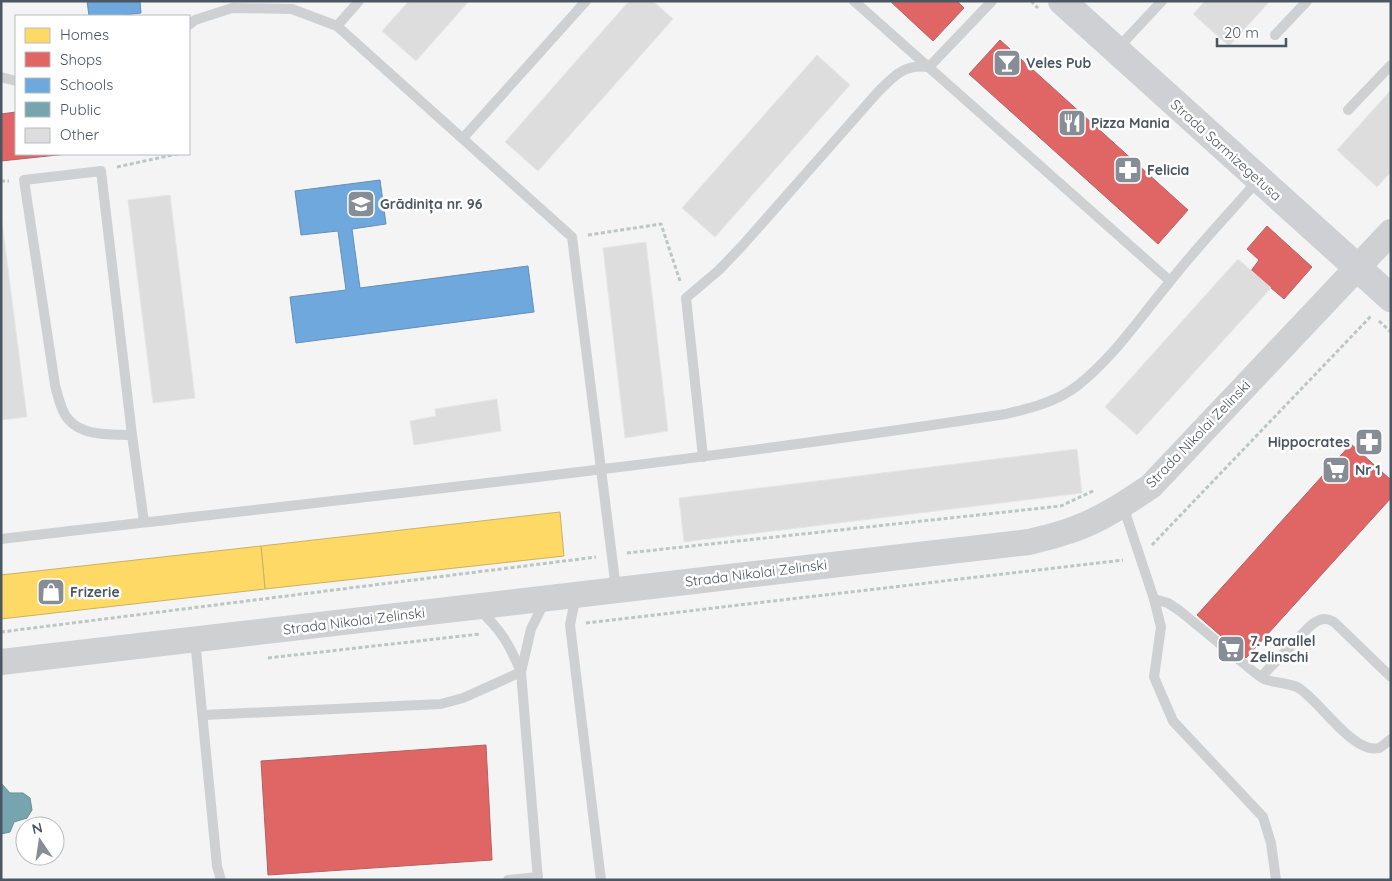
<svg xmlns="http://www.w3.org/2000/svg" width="1392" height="881" font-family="Quicksand,sans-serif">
  <rect width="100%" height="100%" fill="#f4f4f4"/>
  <g fill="#ffd966" stroke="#c9b264">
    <path d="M560,512L564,556L265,589L261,546Z"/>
    <path d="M261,546L265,589L1,619V575Z"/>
  </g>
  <g fill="#e06666" stroke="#b36164">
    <path d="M890,1H957L964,8L933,41Z"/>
    <path d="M1000,40L1188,210L1158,244L969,74Z"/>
    <path d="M16,112V154H67L1,161V114Z"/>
    <path d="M1267,226L1312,267L1284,299L1251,271L1259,260L1247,249Z"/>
    <path d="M1351,444L1391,480V498L1246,658L1197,615Z"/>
    <path d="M486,745L492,860L268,875L261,761Z"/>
  </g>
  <g fill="#6fa8dc" stroke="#648fb7">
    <path d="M87,1H140L141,13L116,16H89Z"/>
    <path d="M380,180L386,224L352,229L360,288L528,266L534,312L296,343L290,297L346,290L338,231L301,235L295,191Z"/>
  </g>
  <path fill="#76a5af" stroke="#698d98" d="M1,783L10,793H23L30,798L32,810L27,818L14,822L10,832L1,834Z"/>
  <g fill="#ddddde" stroke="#e5e6e7">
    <path d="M409,1H469L416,61L382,31Z"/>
    <path d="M629,1H653L673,19L538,171L505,142Z"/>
    <path d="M1205,1H1270L1229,46L1193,14Z"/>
    <path d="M817,55L850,85L715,237L682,208Z"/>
    <path d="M1391,90V172L1377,187L1337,150Z"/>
    <path d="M170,195L195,398L153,403L128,200Z"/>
    <path d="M1,214L27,417L1,420Z"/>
    <path d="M646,242L668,431L625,438L603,248Z"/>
    <path d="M1238,259L1271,288L1137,435L1105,407Z"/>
    <path d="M497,399L501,431L414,445L410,421L436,416L435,409Z"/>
    <path d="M1077,449L1082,493L684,542L679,498Z"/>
  </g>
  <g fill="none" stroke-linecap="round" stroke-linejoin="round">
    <g stroke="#bcc7c4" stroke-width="3" stroke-dasharray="4 2.5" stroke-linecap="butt">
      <path d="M1031,1L1038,8"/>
      <path d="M117,167L177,154"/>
      <path d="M1,181H9"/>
      <path d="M588,235L661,224L680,281"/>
      <path d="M1379,321L1391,332"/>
      <path d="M1152,545L1372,315"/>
      <path d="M627,553L1061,506L1095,490"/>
      <path d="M586,623L1123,560"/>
      <path d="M1,632L596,557"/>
      <path d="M268,658L480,634"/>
    </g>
    <g stroke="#ced0d2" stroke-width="10">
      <path d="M359,1L337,26L572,237L616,589"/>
      <path d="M854,1L1170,281"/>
      <path d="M189,25L195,20L232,8L292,9L337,26"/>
      <path d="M1275,35L1307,1"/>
      <path d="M1116,50L1162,1"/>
      <path d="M1,77L16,81"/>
      <path d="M1348,110L1391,65"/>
      <path d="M463,138L586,1"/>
      <path d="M132,435C111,434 83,437 68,419C61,411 58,396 55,385L24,180L101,171L132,435L144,522"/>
      <path d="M703,457L686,298L719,270L742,246L877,93C894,76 903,64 929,67L992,1"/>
      <path d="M1123,506L1154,599L1161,627L1154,677L1173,721L1263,817L1271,843L1276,880"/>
      <path d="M1,539C337,500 673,465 1006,414C1031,408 1056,402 1077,386C1113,358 1139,319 1168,284C1196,248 1228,215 1258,180"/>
      <path d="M576,595L570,625L601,880"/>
      <path d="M1154,599L1168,603L1180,611L1254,672C1258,675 1262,679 1267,680C1277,683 1287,683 1297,687C1318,698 1353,755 1379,748C1383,746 1387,742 1391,739"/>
      <path d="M479,610C501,629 510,646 521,672"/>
      <path d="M195,640L217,866L221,880"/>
      <path d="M1261,677L1309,627C1317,620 1324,616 1334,622L1391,677"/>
      <path d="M203,715L441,704L463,698L521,672"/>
      <path d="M508,880L538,877"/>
      <path d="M538,880L521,672L531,629L541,609L547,602"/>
    </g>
    <path stroke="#ced0d2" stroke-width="26" d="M1,662L1029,542C1045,538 1062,534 1077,528C1104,518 1127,502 1151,486L1391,232"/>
    <path stroke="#ced0d4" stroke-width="28" d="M1062,1L1391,298"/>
  </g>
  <defs>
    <symbol id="bar-square" viewBox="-11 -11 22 22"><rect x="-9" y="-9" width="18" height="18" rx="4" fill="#868d94" stroke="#fff"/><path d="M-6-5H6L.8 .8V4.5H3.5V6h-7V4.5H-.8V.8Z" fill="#fff"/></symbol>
    <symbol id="restaurant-square" viewBox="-11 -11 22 22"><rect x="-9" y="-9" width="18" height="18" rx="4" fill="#868d94" stroke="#fff"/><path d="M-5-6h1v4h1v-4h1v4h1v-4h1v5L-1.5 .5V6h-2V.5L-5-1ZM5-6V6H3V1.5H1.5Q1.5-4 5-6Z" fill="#fff"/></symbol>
    <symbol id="pharmacy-square" viewBox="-11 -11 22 22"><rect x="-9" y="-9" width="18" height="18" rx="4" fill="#868d94" stroke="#fff"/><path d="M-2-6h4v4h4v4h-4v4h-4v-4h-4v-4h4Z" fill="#fff"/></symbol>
    <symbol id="school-square" viewBox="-11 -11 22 22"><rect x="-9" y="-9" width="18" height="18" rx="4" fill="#868d94" stroke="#fff"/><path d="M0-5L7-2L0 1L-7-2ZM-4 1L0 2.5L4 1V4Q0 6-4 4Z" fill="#fff"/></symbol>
    <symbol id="supermarket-square" viewBox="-11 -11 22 22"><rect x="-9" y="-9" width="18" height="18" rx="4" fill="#868d94" stroke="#fff"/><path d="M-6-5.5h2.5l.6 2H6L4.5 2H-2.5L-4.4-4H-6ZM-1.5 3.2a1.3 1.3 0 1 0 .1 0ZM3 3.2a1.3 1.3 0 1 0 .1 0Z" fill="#fff"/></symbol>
    <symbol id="shop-square" viewBox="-11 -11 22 22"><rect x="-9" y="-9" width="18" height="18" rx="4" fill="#868d94" stroke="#fff"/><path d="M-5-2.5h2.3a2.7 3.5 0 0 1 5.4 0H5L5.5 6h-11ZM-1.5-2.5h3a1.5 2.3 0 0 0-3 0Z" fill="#fff"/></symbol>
  </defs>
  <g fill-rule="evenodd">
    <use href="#bar-square" x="991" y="47" width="32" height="32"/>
    <use href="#restaurant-square" x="1056" y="107" width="32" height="32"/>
    <use href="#pharmacy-square" x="1112" y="154" width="32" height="32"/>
    <use href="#school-square" x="345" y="188" width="32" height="32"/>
    <use href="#pharmacy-square" x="1353" y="426" width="32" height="32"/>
    <use href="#supermarket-square" x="1320" y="454" width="32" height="32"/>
    <use href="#shop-square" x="35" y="576" width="32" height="32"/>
    <use href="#supermarket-square" x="1215" y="633" width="32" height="32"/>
  </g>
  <g text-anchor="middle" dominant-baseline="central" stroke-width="5" stroke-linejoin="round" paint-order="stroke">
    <g font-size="14" font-weight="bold" fill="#4a5661" stroke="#fff" text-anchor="start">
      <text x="1026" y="63">Veles Pub</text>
      <text x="1091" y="123">Pizza Mania</text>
      <text x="1147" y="170">Felicia</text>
      <text x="380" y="204">Grădinița nr. 96</text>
      <text x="1350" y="442" text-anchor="end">Hippocrates</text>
      <text x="1355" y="470">Nr 1</text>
      <text x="70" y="592">Frizerie</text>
      <text x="1250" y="641">7. Parallel<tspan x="1250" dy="16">Zelinschi</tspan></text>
    </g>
    <g font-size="14" fill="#4a5661" stroke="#fff">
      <text transform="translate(1226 150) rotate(42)">Strada Sarmizegetusa</text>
      <text transform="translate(1198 434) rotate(-46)">Strada Nikolai Zelinski</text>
      <text transform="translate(756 573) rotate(-7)">Strada Nikolai Zelinski</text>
      <text transform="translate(354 621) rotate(-7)">Strada Nikolai Zelinski</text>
    </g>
  </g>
  <rect width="1392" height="881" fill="none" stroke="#4a5661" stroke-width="5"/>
  <rect x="15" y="15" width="175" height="140" fill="#ffffff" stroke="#b7bbc0"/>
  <rect x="25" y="28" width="25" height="15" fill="#ffd966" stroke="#b7bbc0"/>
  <text x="60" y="40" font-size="15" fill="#4a5661">Homes</text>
  <rect x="25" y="52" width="25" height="15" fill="#e06666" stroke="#b7bbc0"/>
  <text x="60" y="65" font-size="15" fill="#4a5661">Shops</text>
  <rect x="25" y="78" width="25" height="15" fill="#6fa8dc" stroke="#b7bbc0"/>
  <text x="60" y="90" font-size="15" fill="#4a5661">Schools</text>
  <rect x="25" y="102" width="25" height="15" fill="#76a5af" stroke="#b7bbc0"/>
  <text x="60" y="115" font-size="15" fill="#4a5661">Public</text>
  <rect x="25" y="128" width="25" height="15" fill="#ddddde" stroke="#b7bbc0"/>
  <text x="60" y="140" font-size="15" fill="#4a5661">Other</text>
  <g transform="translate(40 841) rotate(347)"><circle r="24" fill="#ffffff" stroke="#b7bbc0"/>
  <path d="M0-4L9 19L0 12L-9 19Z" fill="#868d94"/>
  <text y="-8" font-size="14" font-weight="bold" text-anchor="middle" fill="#4a5661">N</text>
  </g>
  <path d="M1217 38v8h69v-8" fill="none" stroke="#4a5661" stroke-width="2.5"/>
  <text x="1224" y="38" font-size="15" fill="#4a5661" stroke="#ffffff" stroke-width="4" paint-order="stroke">20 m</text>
</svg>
